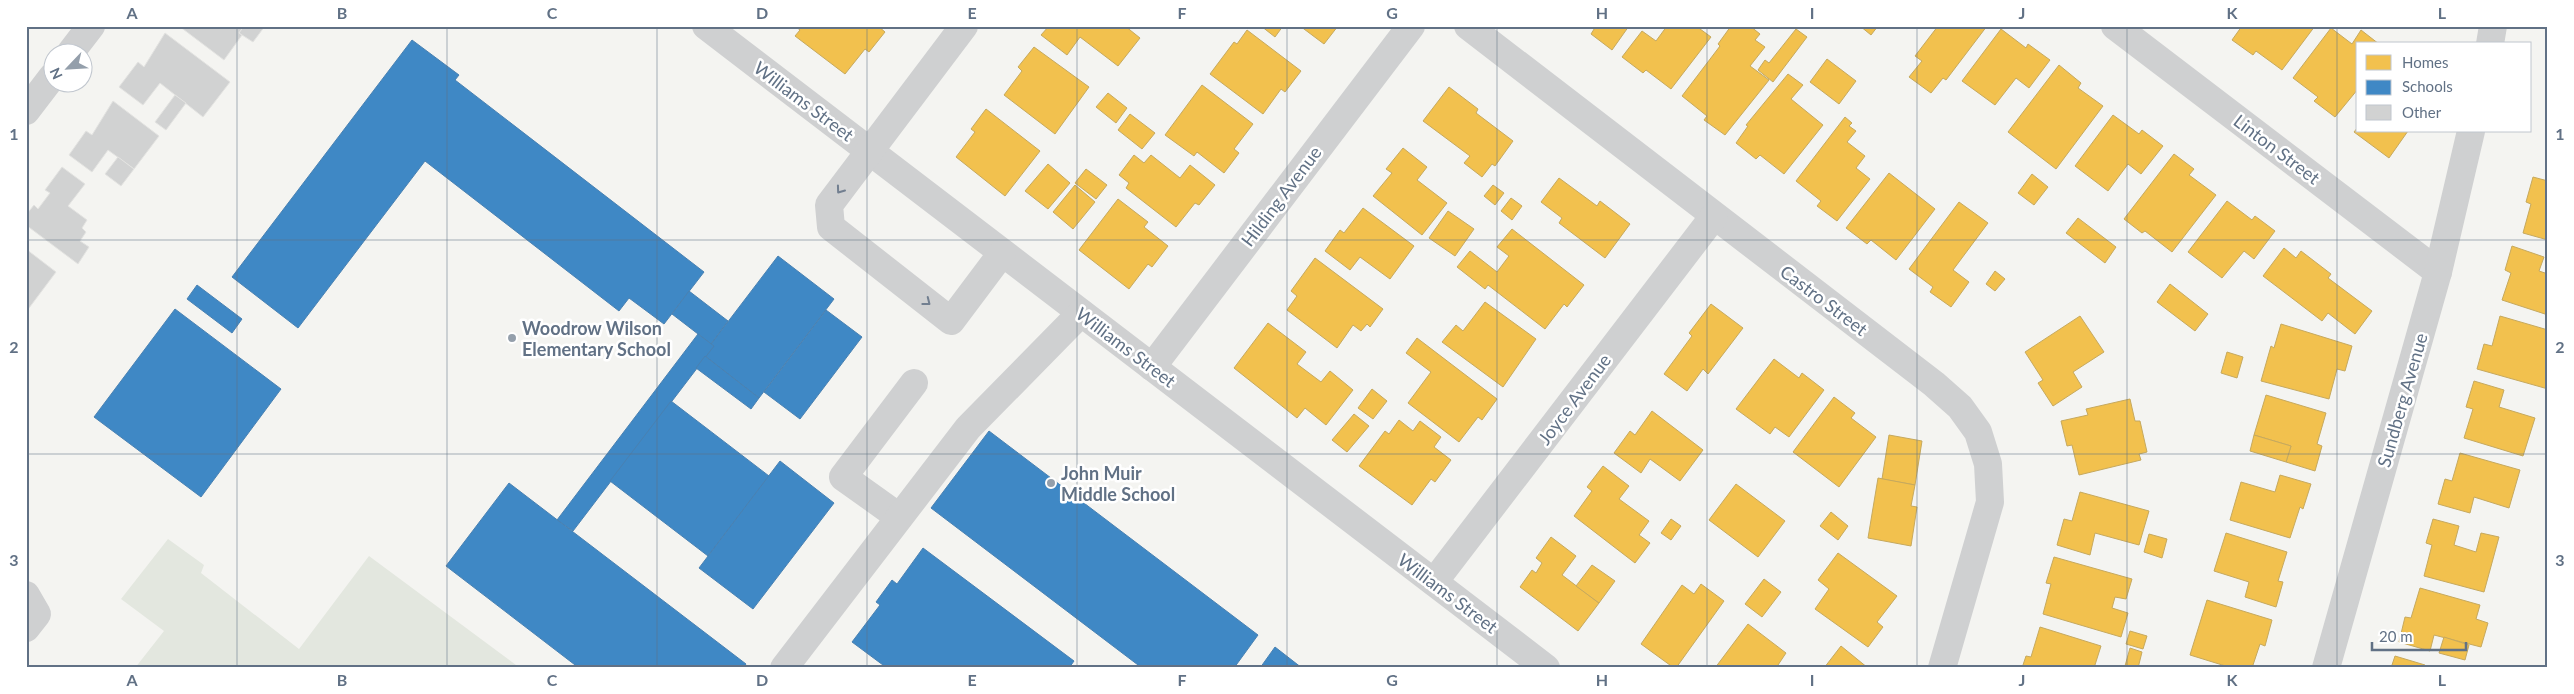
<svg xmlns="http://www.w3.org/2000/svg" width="2574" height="694" font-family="Lato,sans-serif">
  <rect width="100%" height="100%" fill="#f4f4f1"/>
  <path fill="#e3e7df" d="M168,539L204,565L201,573L299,649L369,556L520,668H135L164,631L121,599Z"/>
  <g fill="#f2c14e" stroke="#c6a95e">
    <path d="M795,26H878L885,32L869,52L865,49L845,74L795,36L800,30Z"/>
    <path d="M1049,26H1125L1140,38L1118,66L1080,37L1067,55L1041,35Z"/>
    <path d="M1261,26H1283L1275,37Z"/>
    <path d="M1300,26H1338L1324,44Z"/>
    <path d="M1596,26H1629L1612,50L1591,34Z"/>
    <path d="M1667,26H1696L1711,37L1671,89L1646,70L1643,73L1622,57L1642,31L1656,41Z"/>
    <path d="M1731,26H1750L1760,34L1755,40L1765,47L1750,66L1769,80L1725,135L1704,120L1707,116L1682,96L1720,46L1718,44Z"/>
    <path d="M1860,26H1878L1871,35Z"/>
    <path d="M1938,26H1987L1946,80L1943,78L1931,93L1909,77L1922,61L1915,56Z"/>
    <path d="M2242,26H2315L2282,70L2256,51L2253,55L2232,40Z"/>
    <path d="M2331,28L2352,44L2361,30L2379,44H2358V89L2335,117L2314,101L2318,97L2293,78Z"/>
    <path d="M1796,29L1807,37L1773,82L1758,70L1765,60L1769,63Z"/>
    <path d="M2001,29L2026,48L2028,44L2050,60L2029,88L2016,78L1995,105L1962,81Z"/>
    <path d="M1247,30L1301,71L1285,92L1281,89L1263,114L1210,74L1234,42L1237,44Z"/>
    <path d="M1034,47L1089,87L1055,134L1004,95L1022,71L1018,67Z"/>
    <path d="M1827,59L1856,81L1839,104L1810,82Z"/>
    <path d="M2059,65L2081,83L2078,88L2103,106L2056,169L2008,132Z"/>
    <path d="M1788,74L1803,85L1791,99L1823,125L1784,174L1760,155L1756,159L1736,143L1748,126L1746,125Z"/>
    <path d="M1202,85L1253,124L1234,149L1239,153L1224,173L1197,152L1194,156L1165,135Z"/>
    <path d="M1449,87L1478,109L1476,113L1513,141L1495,166L1492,164L1482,177L1464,163L1470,156L1423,121Z"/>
    <path d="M1108,93L1127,108L1116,123L1096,107Z"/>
    <path d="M986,109L1040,151L1005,196L956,157L975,132L971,129Z"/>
    <path d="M1130,114L1155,133L1142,149L1118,130Z"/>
    <path d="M2113,115L2139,134L2142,130L2163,146L2141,174L2128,164L2108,191L2075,166Z"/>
    <path d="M1845,117L1852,123L1849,126L1856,131L1847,142L1865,156L1856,168L1870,179L1837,221L1817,206L1821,201L1796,181Z"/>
    <path d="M2358,127V131H2408L2389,158L2354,132Z"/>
    <path d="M1403,148L1427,167L1417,180L1447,203L1422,235L1373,196L1392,173L1386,169Z"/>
    <path d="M2174,154L2194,169L2189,175L2216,195L2172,252L2145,231L2142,233L2124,219Z"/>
    <path d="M1134,155L1144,163L1151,155L1180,178L1190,165L1215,185L1199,205L1195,203L1176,227L1126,188L1129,183L1119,175Z"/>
    <path d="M1048,164L1070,183L1048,209L1025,191Z"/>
    <path d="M1086,169L1107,185L1096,199L1075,183Z"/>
    <path d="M1889,173L1935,209L1896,260L1871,240L1867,244L1846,228Z"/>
    <path d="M2032,174L2048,187L2034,205L2018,193Z"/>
    <path d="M2533,177L2548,181V240L2523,233L2531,204L2526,202Z"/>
    <path d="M1559,178L1597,206L1600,201L1630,224L1605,258L1559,223L1562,218L1541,202Z"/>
    <path d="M1075,185L1095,202L1073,229L1053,212Z"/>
    <path d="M1493,185L1504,193L1495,205L1484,196Z"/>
    <path d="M1511,198L1522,206L1512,220L1501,211Z"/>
    <path d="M1118,199L1148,222L1144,227L1168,246L1152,267L1148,264L1129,289L1079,250Z"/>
    <path d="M2227,201L2252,220L2255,216L2275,231L2254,259L2244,251L2222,278L2188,252Z"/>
    <path d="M1959,202L1988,223L1953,270L1969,282L1951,307L1930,292L1933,287L1909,269Z"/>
    <path d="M1363,208L1414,246L1390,279L1360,257L1350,270L1325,251L1340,230L1344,233Z"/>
    <path d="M1448,211L1474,229L1455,256L1429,238Z"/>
    <path d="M2078,218L2116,247L2105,263L2066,233Z"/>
    <path d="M1512,229L1584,285L1567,307L1564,304L1545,329L1488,285L1485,289L1457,267L1470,251L1497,272L1509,256L1497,247Z"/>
    <path d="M2512,246L2544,257L2539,271L2548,274V315L2502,300L2511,273L2505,270Z"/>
    <path d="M2284,248L2296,258L2301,251L2331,274L2328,278L2372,311L2355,334L2328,313L2322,321L2263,276Z"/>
    <path d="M1315,258L1383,309L1370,327L1367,324L1361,331L1353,325L1337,348L1287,310L1297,296L1291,291Z"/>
    <path d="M1995,271L2005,279L1995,291L1986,284Z"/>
    <path d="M2170,284L2208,314L2195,331L2157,302Z"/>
    <path d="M1485,302L1536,339L1503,387L1442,342L1456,325L1463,331Z"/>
    <path d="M1711,304L1743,328L1708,374L1703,369L1687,391L1664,374L1692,336L1689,333Z"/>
    <path d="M2080,316L2104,352L2073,372L2082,387L2053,406L2038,383L2043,380L2025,352Z"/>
    <path d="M2500,316L2548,330V389L2477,369L2484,344L2492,346Z"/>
    <path d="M1268,323L1306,352L1297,364L1321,382L1330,371L1353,390L1326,425L1305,408L1297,418L1234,368Z"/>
    <path d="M2281,324L2352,346L2345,371L2337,369L2329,399L2261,381L2271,346L2274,348Z"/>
    <path d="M1417,338L1497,399L1482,420L1478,417L1459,442L1408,403L1431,372L1406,353Z"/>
    <path d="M2227,352L2243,357L2237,378L2221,373Z"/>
    <path d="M1774,359L1799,378L1802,373L1824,390L1789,437L1775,427L1770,434L1736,409Z"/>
    <path d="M2474,381L2504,390L2499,407L2535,418L2523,456L2464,438L2473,409L2466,407Z"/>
    <path d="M1372,389L1387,401L1373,419L1358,408Z"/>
    <path d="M2266,395L2326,413L2317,444L2322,446L2315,471L2286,462L2291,446L2254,435Z"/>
    <path d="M1834,397L1855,413L1851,418L1876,437L1839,487L1793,452Z"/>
    <path d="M2130,399L2135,421H2140L2147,452L2139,454L2141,460L2079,475L2072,445L2067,446L2061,421L2088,415L2086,409Z"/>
    <path d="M1652,411L1703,450L1680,481L1650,459L1641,473L1614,453L1630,431L1635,435Z"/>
    <path d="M1354,414L1369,426L1347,452L1332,440Z"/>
    <path d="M1399,420L1413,431L1420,421L1441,437L1434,447L1451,460L1435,482L1431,479L1412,505L1359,466L1385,431L1389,434Z"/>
    <path d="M1889,435L1922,441L1915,485L1882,479Z"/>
    <path d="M2254,435L2291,446L2286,462L2250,451Z"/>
    <path d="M2460,453L2520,470L2509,508L2474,497L2470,513L2438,504L2445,479L2452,481Z"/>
    <path d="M1603,466L1629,486L1619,499L1649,521L1639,535L1650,543L1635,563L1574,516L1592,491L1587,487Z"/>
    <path d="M2280,475L2311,484L2303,509L2300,507L2290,538L2230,520L2241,482L2275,492Z"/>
    <path d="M1878,478L1915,485L1911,506L1917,507L1911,546L1868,538Z"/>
    <path d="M1736,484L1785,521L1758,557L1709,520Z"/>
    <path d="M2080,492L2149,511L2139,545L2095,533L2090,555L2057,545L2064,519L2072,521Z"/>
    <path d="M1831,512L1848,526L1838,540L1820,526Z"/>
    <path d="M1671,519L1681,526L1671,540L1661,533Z"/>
    <path d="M2433,519L2459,526L2454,545L2476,552L2481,533L2499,537L2484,592L2424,576L2432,545L2426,543Z"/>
    <path d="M2226,533L2287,552L2278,581L2283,582L2276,607L2245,597L2249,582L2214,571Z"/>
    <path d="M2149,534L2167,539L2162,558L2144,552Z"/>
    <path d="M1551,537L1576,556L1562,575L1599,603L1578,631L1520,587L1532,570L1536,573L1542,563L1536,558Z"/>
    <path d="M1838,553L1897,596L1877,622L1883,627L1868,647L1815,609L1829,589L1818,580Z"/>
    <path d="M2054,557L2132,579L2126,599L2115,597L2112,608L2128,613L2121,637L2043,614L2051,584L2046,583Z"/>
    <path d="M1592,565L1615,581L1599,603L1576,586Z"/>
    <path d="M1764,579L1781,592L1762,617L1745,604Z"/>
    <path d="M1701,584L1724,601L1676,668H1674L1641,644L1682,585L1694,594Z"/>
    <path d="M2420,588L2480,605L2476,619L2488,623L2481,647L2434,635L2430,651L2399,642L2405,617L2411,618Z"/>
    <path d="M2207,600L2272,620L2265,646L2260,644L2252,668H2232L2190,655Z"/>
    <path d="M1748,624L1786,653L1776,668H1715Z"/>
    <path d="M2040,627L2101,646L2094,668H2022L2026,656L2031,657Z"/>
    <path d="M2130,631L2147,636L2143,649L2126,644Z"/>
    <path d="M2444,637L2469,645L2465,660L2439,653Z"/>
    <path d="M1841,646L1868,668H1824Z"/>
    <path d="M2130,648L2142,652L2138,668L2125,666Z"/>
    <path d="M2395,656L2425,665L2424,668H2391Z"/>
  </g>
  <g fill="#3f88c5" stroke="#4981b2">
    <path d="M412,40L459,75L455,80L704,272L664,324L629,298L619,311L425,161L298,328L232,277Z"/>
    <path d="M778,256L834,299L759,398L705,356L714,346L711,344Z"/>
    <path d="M197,285L242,319L232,333L187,299Z"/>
    <path d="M689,291L728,321L711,344L672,314Z"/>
    <path d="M175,309L281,389L201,497L94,417Z"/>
    <path d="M826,310L862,337L800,419L764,392Z"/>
    <path d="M698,334L714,346L573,531L557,520Z"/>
    <path d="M705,356L759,398L751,409L696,368Z"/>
    <path d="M671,401L769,476L708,556L610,481Z"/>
    <path d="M989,431L1258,635L1234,668H1142L931,508Z"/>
    <path d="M780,461L834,503L753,609L699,568Z"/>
    <path d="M509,483L746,664L743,668H579L446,566Z"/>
    <path d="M923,548L1074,661L1069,668H887L852,642L880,605L876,602L892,580L897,584Z"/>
    <path d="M1275,647L1302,668H1260Z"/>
  </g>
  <g fill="#d1d2d2" stroke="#e3e3e1">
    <path d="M179,26H244L239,33L242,35L224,60Z"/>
    <path d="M244,26H265L253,42L239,33Z"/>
    <path d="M165,33L230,82L203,117L160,83L143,105L119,87L138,62L144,67Z"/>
    <path d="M175,95L186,103L166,130L155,122Z"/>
    <path d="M113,101L159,136L134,169L108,150L92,172L69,155L86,131L92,135Z"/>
    <path d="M118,157L134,169L121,186L105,174Z"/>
    <path d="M62,167L85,184L68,206L87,220L82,228L86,232L80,241L89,247L78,264L26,225V215L34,205L38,209L50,193L45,190Z"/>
    <path d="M26,249L56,272L26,312Z"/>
  </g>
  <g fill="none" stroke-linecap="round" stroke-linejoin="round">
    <g stroke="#cfd0d1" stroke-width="28">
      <path d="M706,26L1546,668"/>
      <path d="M964,26L829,205L831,227L951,321L1002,253"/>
      <path d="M1468,26L1934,384L1960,407L1978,432L1988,464L1990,502L1942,668"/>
      <path d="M2115,26L2438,272"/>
      <path d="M2490,44L2493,26"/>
      <path d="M71,52L91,26"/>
      <path d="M26,111L52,77"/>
      <path d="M1152,367L1411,26"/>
      <path d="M899,517L843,477L914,383"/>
      <path d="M1434,582L1714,216"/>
      <path d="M26,595L37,614L26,628"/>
      <path d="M784,668L968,428L1081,313"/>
      <path d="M2326,668L2438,272L2471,131"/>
    </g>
  </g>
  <defs><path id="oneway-chevron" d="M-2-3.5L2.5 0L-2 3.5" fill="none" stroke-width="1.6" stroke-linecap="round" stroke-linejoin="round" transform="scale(1.25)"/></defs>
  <g stroke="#727f90">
    <use href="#oneway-chevron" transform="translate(840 190) rotate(126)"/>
    <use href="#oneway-chevron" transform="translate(927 302) rotate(38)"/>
  </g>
  <path fill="none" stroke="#617185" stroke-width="1" stroke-opacity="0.55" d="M237,26V668M447,26V668M657,26V668M867,26V668M1077,26V668M1287,26V668M1497,26V668M1707,26V668M1917,26V668M2127,26V668M2337,26V668M26,240H2548M26,454H2548"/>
  <g fill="#949fab" stroke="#fff" stroke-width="2">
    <circle cx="512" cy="338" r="5"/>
    <circle cx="1051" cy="483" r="5"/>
  </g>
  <g text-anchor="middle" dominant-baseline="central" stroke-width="5" stroke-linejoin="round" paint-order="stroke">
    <g font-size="18" fill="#617185" stroke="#fff">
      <text transform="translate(804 101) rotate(37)">Williams Street</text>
      <text transform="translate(2277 149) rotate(37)">Linton Street</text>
      <text transform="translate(1281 196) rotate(-53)">Hilding Avenue</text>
      <text transform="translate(1824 300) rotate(37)">Castro Street</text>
      <text transform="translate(1126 347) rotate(37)">Williams Street</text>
      <text transform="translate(1574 399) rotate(-53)">Joyce Avenue</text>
      <text transform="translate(2402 400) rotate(-74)">Sundberg Avenue</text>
      <text transform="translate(1448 593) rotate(37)">Williams Street</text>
    </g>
    <g font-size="18" font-weight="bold" fill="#617185" stroke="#fff" text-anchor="start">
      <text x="522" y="328">Woodrow Wilson<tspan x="522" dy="21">Elementary School</tspan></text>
      <text x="1061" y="473">John Muir<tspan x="1061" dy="21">Middle School</tspan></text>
    </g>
  </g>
  <rect width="2574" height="694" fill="none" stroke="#ffffff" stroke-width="55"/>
  <rect x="2356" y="42" width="175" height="90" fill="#ffffff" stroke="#c0c6ce"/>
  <rect x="2366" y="55" width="25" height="15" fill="#f2c14e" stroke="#c0c6ce"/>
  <text x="2402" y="68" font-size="15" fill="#617185">Homes</text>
  <rect x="2366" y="80" width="25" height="15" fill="#3f88c5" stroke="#c0c6ce"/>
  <text x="2402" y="92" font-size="15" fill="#617185">Schools</text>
  <rect x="2366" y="105" width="25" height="15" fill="#d1d2d2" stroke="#c0c6ce"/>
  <text x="2402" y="118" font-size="15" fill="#617185">Other</text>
  <g transform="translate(68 68) rotate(245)"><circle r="24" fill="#ffffff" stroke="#c0c6ce"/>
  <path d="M0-4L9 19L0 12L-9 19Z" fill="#949fab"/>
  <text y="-8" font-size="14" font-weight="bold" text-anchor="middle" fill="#617185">N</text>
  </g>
  <path d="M2372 642v8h94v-8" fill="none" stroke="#617185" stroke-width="2.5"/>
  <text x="2379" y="642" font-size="15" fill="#617185" stroke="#ffffff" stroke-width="4" paint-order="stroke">20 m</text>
  <rect x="28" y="28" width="2518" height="638" fill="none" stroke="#617185" stroke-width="2"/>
  <g font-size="16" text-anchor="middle" font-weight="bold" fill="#617185">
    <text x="132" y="19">A</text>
    <text x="342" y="19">B</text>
    <text x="552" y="19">C</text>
    <text x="762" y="19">D</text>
    <text x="972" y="19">E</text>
    <text x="1182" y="19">F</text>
    <text x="1392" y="19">G</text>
    <text x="1602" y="19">H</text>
    <text x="1812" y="19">I</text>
    <text x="2022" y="19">J</text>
    <text x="2232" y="19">K</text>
    <text x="2442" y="19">L</text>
    <text x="14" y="140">1</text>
    <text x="2560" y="140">1</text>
    <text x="14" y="353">2</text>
    <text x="2560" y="353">2</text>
    <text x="14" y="566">3</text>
    <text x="2560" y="566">3</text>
    <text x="132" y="686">A</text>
    <text x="342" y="686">B</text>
    <text x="552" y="686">C</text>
    <text x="762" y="686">D</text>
    <text x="972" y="686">E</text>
    <text x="1182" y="686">F</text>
    <text x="1392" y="686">G</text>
    <text x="1602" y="686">H</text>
    <text x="1812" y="686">I</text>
    <text x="2022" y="686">J</text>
    <text x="2232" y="686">K</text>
    <text x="2442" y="686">L</text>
  </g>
</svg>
